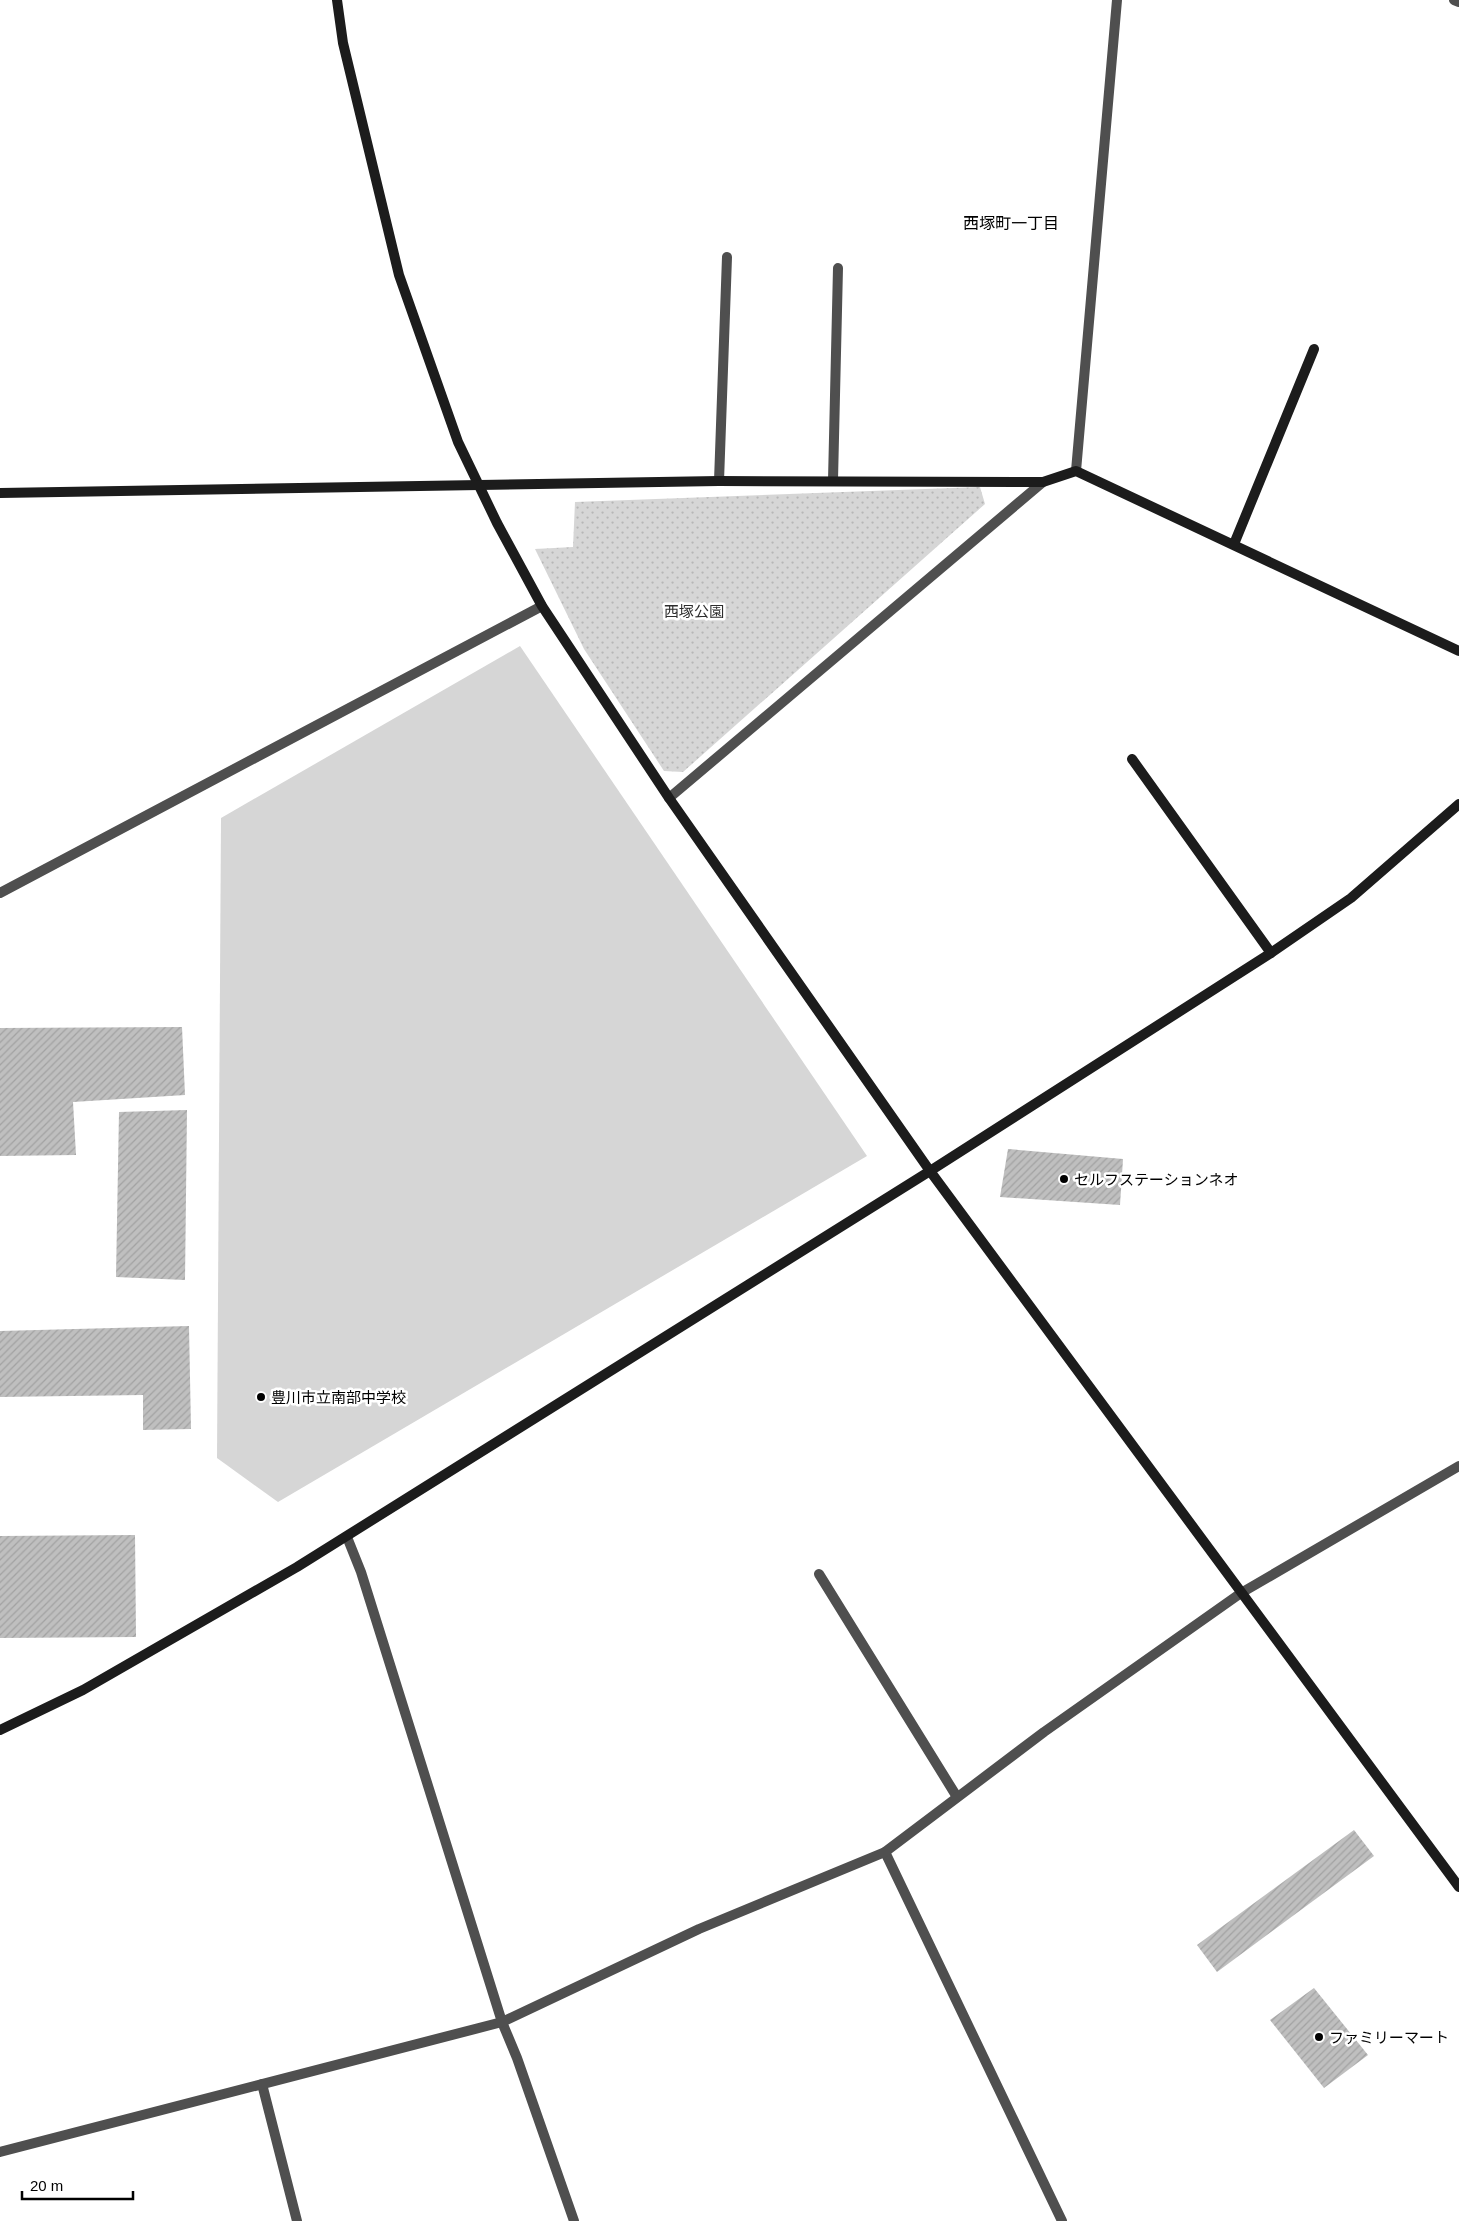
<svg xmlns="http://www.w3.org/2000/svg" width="1459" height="2221" font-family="Helvetica,'Noto Sans JP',sans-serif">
  <defs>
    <pattern id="park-dots" width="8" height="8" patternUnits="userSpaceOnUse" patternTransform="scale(1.25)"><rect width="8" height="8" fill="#d6d6d6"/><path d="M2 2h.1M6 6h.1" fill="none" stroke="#b6b6b6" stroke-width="1.8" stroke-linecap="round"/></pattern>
    <pattern id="building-hatch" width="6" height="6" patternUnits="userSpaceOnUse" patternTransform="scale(1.25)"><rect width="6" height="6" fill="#bfbfbf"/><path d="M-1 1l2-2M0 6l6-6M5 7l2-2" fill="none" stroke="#a2a2a2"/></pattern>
  </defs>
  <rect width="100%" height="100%" fill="#fff"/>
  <path fill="#d6d6d6" d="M520,646L867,1156L278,1502L217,1458L221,818Z"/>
  <path fill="url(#park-dots)" d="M980,487L985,504L683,772L664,771L584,649L535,549L573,547L575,502Z"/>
  <g fill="url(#building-hatch)">
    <path d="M182,1027L185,1095L73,1102L76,1155L0,1156V1028Z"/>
    <path d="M187,1110L185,1280L116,1277L119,1112Z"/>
    <path d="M1008,1149L1123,1159L1120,1205L1000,1197Z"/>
    <path d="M189,1326L191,1429L143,1430V1395L0,1397V1331Z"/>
    <path d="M135,1535L136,1637L0,1638V1536Z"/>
    <path d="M1354,1830L1374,1856L1217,1972L1197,1945Z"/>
    <path d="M1314,1988L1368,2055L1324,2088L1270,2020Z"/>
  </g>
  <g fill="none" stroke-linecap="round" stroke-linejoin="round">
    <g stroke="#4f4f4f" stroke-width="10">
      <path d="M1454,0L1459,2"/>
      <path d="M1076,471L1117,0"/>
      <path d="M833,480L838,268"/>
      <path d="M719,481L727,257"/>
      <path d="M669,798L1043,482"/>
      <path d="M0,893L542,606"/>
      <path d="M347,1537L361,1572L502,2022L517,2058L574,2221"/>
      <path d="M819,1574L957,1797"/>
      <path d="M885,1852L1062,2221"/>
      <path d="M262,2084L297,2221"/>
      <path d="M0,2152L502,2022L699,1929L885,1852L1044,1732L1241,1593L1459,1466"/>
    </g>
    <g stroke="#1c1c1c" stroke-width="10">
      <path d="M337,0L343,43L399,275L458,442L497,523L542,606L669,798L930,1171L1459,1887"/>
      <path d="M0,493L719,481L1043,482L1076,471L1459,651"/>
      <path d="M1234,544L1314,349"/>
      <path d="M1132,759L1271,953"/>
      <path d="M0,1730L83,1690L297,1567L930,1171L1271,953L1351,898L1459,804"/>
    </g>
  </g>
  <g fill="#000" stroke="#fff" stroke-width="2">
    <circle cx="1064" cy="1179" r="5"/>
    <circle cx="261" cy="1397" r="5"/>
    <circle cx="1319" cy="2037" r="5"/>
  </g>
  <g text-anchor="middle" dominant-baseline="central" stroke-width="5" stroke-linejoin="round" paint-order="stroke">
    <g font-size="15" fill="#2d2d2d" stroke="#fff">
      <text x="694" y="611">西塚公園</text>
    </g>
    <g font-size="15" fill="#000" stroke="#fff" text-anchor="start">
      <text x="1074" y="1179">セルフステーションネオ</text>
      <text x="271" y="1397">豊川市立南部中学校</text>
      <text x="1329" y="2037">ファミリーマート</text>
    </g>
    <g font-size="16" fill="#000" stroke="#fff">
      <text x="1011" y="223">西塚町一丁目</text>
    </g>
  </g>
  <path d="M22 2191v8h111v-8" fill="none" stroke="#000000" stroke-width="2.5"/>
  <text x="30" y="2191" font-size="15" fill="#000000" stroke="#ffffff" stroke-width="4" paint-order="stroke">20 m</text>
</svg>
